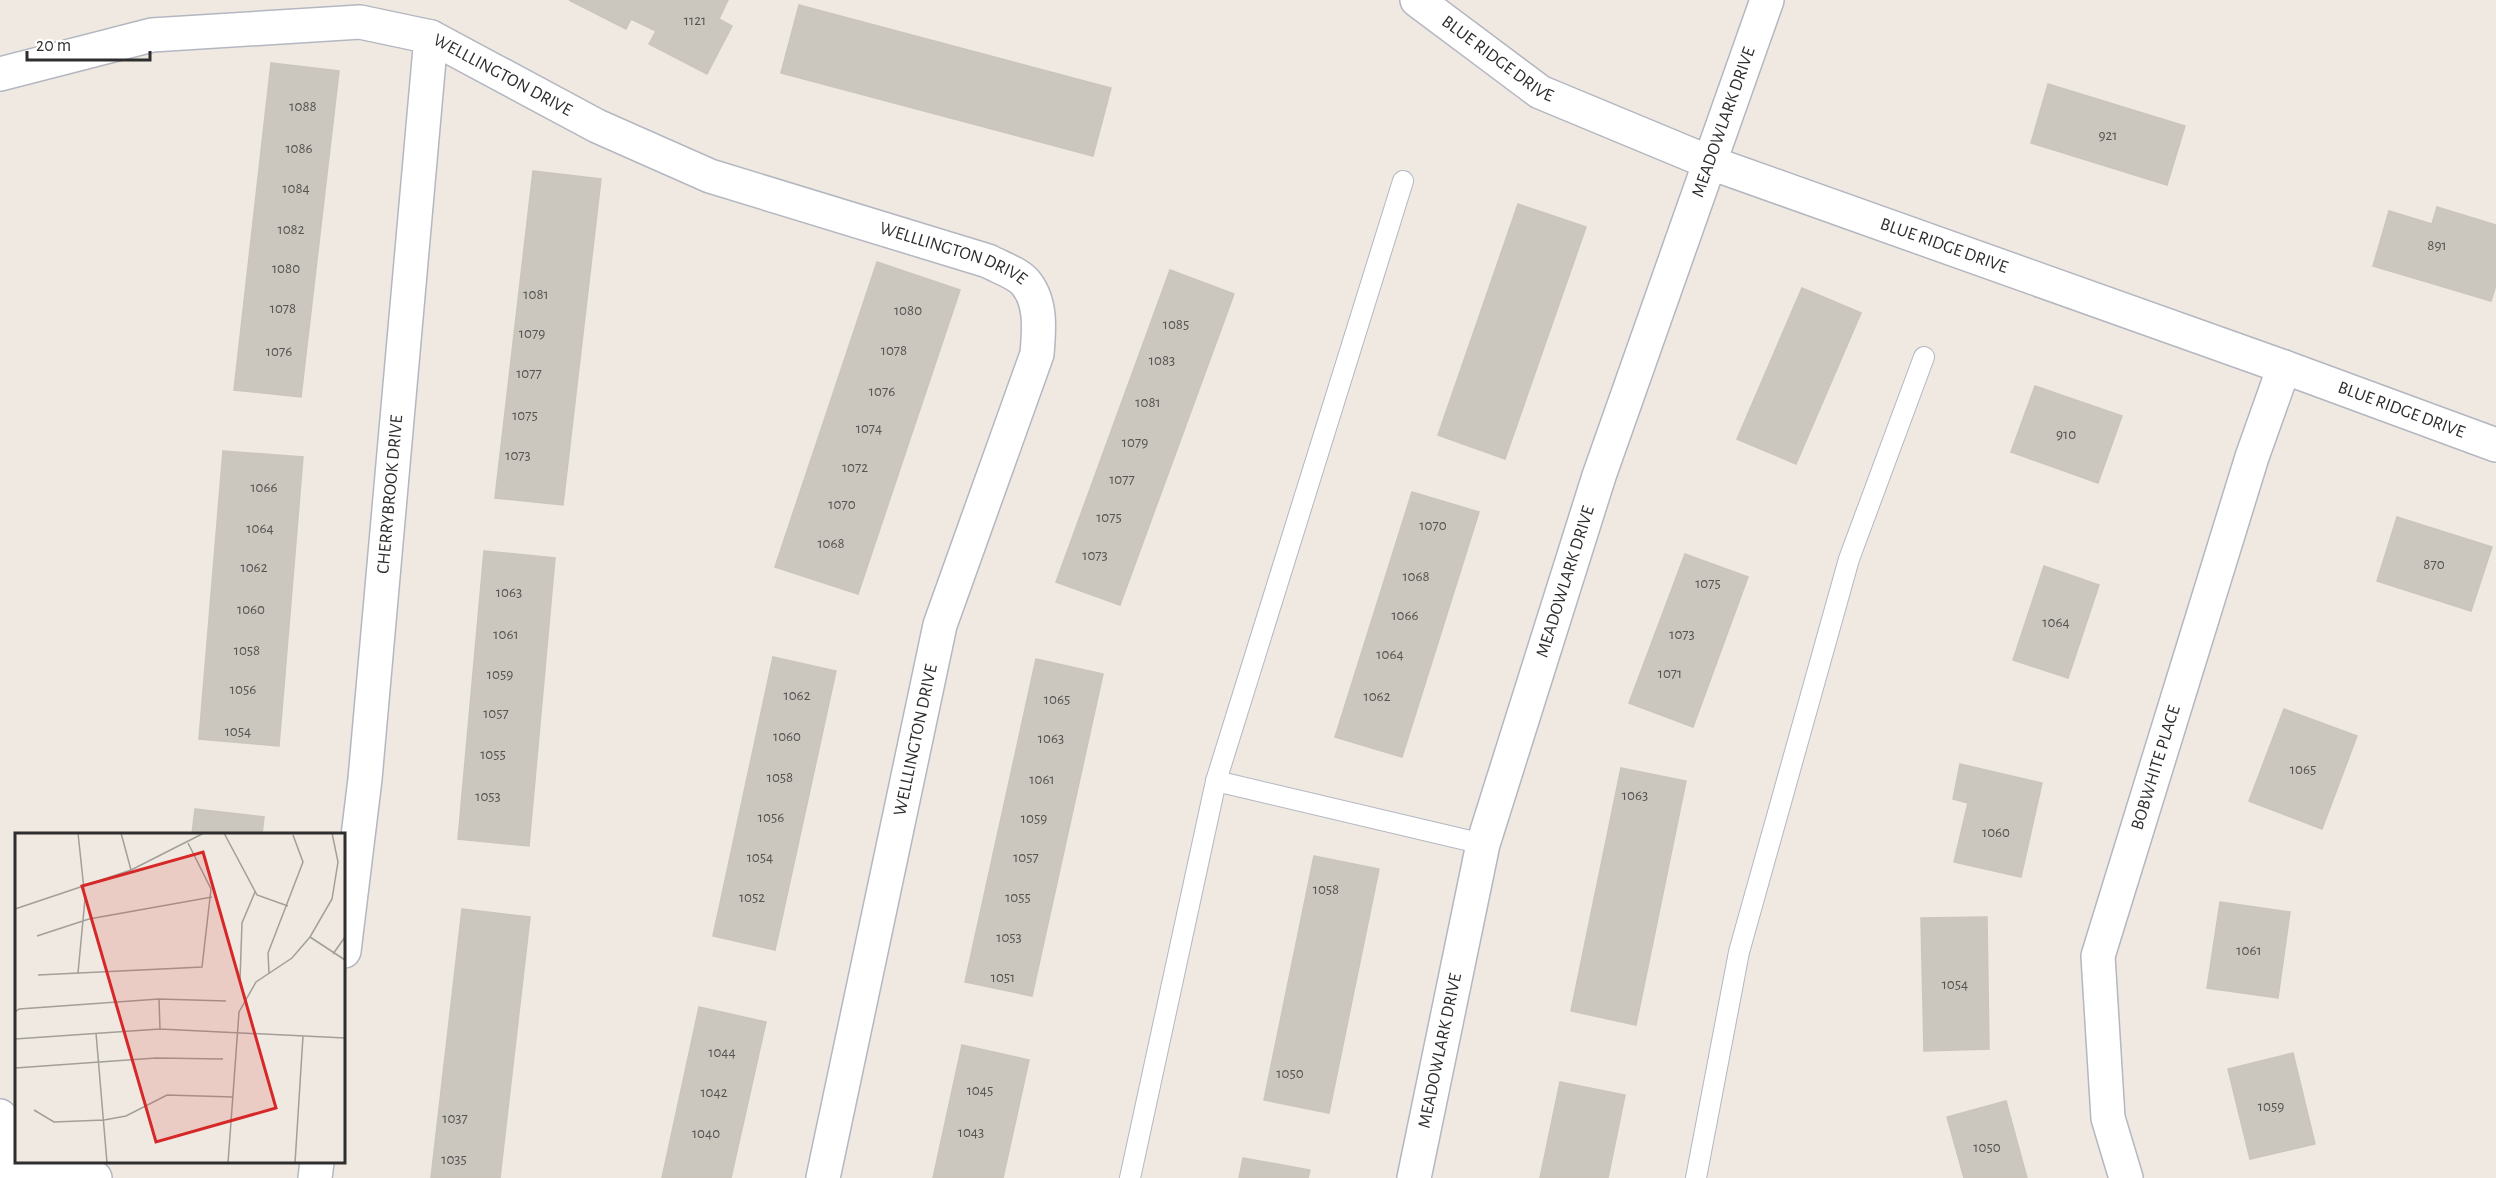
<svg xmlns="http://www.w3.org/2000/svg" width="2496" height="1178" font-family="'Alegreya Sans',sans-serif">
  <rect width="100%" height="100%" fill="#efe9e1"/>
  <g fill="#cbc7bf" stroke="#cbc5ba" stroke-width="1.5">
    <path d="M569,0H728L719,19L732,26L707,74L649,44L656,31L631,19L626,29Z"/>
    <path d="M799,5L1111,88L1093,156L781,73Z"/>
    <path d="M271,63L339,71L301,397L234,390Z"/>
    <path d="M2048,84L2185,126L2167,185L2031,143Z"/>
    <path d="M533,171L601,179L563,505L495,498Z"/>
    <path d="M1518,204L1586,227L1505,459L1438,435Z"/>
    <path d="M2437,207L2496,225V285L2491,301L2373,266L2389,211L2432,224Z"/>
    <path d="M877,262L960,290L858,594L775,567Z"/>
    <path d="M1170,270L1234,294L1120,605L1056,582Z"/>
    <path d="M1802,288L1861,313L1796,464L1737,439Z"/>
    <path d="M2035,386L2122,416L2098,483L2011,452Z"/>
    <path d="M223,451L303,457L279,746L199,739Z"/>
    <path d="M1412,492L1479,512L1402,757L1335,737Z"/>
    <path d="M2397,517L2492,547L2471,611L2377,581Z"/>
    <path d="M484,551L555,558L529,846L458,839Z"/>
    <path d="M1685,554L1748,577L1693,727L1629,703Z"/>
    <path d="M2044,566L2099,585L2068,678L2013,660Z"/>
    <path d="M773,657L836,671L775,950L713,936Z"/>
    <path d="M1036,659L1103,674L1032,996L965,982Z"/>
    <path d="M2284,709L2357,736L2322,829L2249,801Z"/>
    <path d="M1960,764L2042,783L2021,877L1954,862L1968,803L1953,799Z"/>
    <path d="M1621,768L1686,781L1636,1025L1571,1011Z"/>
    <path d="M195,809L264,817L262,834H192Z"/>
    <path d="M1314,856L1379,869L1329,1113L1264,1100Z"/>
    <path d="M2220,902L2290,912L2278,998L2207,988Z"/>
    <path d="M462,909L530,917L500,1178H431Z"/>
    <path d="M1987,917L1989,1049L1924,1051L1921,918Z"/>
    <path d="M699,1007L766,1022L731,1178H662Z"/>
    <path d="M962,1045L1029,1060L1003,1178H933Z"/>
    <path d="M2293,1053L2315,1144L2250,1159L2228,1069Z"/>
    <path d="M1560,1082L1625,1095L1608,1178H1540Z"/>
    <path d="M2006,1101L2027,1178H1964L1947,1117Z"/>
    <path d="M1243,1158L1310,1170L1308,1178H1239Z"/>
  </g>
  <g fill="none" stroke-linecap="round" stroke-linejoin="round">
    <defs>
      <g id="lane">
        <path d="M1216,781L1483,844"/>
        <path d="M1130,1178L1216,781L1403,181"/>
        <path d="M1696,1178L1739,952L1849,559L1924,357"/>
      </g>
      <g id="street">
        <path id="s1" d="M0,74L152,35L360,22L431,37L597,126L710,176L988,261C999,267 1017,273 1025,282C1042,302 1039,330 1037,354L940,625L823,1178"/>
        <path id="s2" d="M344,951L365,779L431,37"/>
        <path d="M3,1169L95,1178"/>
        <path d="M315,1178L317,1162"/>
        <path id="s3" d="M1414,1178L1483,844L1599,476L1767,0"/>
        <path id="s4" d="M2126,1178L2108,1118L2098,956L2252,457L2284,367"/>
      </g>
      <g id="secondary">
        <path id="s5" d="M1417,0L1540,92L1711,163L2284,367L2496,445"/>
        <path d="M0,1116L3,1178"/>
      </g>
    </defs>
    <use href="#lane" stroke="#b4b7c1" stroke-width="22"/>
    <use href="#street" stroke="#b4b7c1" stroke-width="36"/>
    <use href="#secondary" stroke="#b4b7c1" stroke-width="36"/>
    <use href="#lane" stroke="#fff" stroke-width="20"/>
    <use href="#street" stroke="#fff" stroke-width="33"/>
    <use href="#secondary" stroke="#fff" stroke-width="33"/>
  </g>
  <g text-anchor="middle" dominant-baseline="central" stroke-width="5" stroke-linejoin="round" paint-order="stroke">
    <g font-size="15" fill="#555452">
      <text x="695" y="20">1121</text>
      <text x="303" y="106">1088</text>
      <text x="2108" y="135">921</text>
      <text x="299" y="148">1086</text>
      <text x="296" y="188">1084</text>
      <text x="291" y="229">1082</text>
      <text x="2437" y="245">891</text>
      <text x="286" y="268">1080</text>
      <text x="536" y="294">1081</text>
      <text x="283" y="308">1078</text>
      <text x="908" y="310">1080</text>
      <text x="1176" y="324">1085</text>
      <text x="532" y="333">1079</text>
      <text x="894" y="350">1078</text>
      <text x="279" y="351">1076</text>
      <text x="1162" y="360">1083</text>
      <text x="529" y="373">1077</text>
      <text x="882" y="391">1076</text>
      <text x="1148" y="402">1081</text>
      <text x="525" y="415">1075</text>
      <text x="869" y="428">1074</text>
      <text x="2066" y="434">910</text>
      <text x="1135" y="442">1079</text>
      <text x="518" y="455">1073</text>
      <text x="855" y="467">1072</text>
      <text x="1122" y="479">1077</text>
      <text x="264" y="487">1066</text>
      <text x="842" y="504">1070</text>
      <text x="1109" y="517">1075</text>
      <text x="1433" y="525">1070</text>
      <text x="260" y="528">1064</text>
      <text x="831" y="543">1068</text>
      <text x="1095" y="555">1073</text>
      <text x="2434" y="564">870</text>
      <text x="254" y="567">1062</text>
      <text x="1416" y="576">1068</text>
      <text x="1708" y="583">1075</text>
      <text x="509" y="592">1063</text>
      <text x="251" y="609">1060</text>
      <text x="1405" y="615">1066</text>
      <text x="2056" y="622">1064</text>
      <text x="506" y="634">1061</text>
      <text x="1682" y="634">1073</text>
      <text x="247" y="650">1058</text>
      <text x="1390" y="654">1064</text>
      <text x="1670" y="673">1071</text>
      <text x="500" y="674">1059</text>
      <text x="243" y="689">1056</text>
      <text x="797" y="695">1062</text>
      <text x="1377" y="696">1062</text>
      <text x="1057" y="699">1065</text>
      <text x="496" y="713">1057</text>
      <text x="238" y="731">1054</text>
      <text x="787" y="736">1060</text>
      <text x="1051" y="738">1063</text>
      <text x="493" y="754">1055</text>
      <text x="2303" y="769">1065</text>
      <text x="780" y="777">1058</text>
      <text x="1042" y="779">1061</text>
      <text x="1635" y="795">1063</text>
      <text x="488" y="796">1053</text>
      <text x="771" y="817">1056</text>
      <text x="1034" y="818">1059</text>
      <text x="1996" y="832">1060</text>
      <text x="760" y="857">1054</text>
      <text x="1026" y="857">1057</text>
      <text x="1326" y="889">1058</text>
      <text x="752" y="897">1052</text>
      <text x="1018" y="897">1055</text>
      <text x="1009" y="937">1053</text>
      <text x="2249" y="950">1061</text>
      <text x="1003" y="977">1051</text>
      <text x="1955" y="984">1054</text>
      <text x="722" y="1052">1044</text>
      <text x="1290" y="1073">1050</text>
      <text x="980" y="1090">1045</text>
      <text x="714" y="1092">1042</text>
      <text x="2271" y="1106">1059</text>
      <text x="455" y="1118">1037</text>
      <text x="971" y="1132">1043</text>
      <text x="706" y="1133">1040</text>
      <text x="1987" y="1147">1050</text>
      <text x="454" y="1159">1035</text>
    </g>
    <g font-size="18" fill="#2e2e2e" stroke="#fff">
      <text stroke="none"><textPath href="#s5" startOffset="100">BLUE RIDGE DRIVE</textPath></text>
      <text stroke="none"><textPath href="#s1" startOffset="519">WELLLINGTON DRIVE</textPath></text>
      <text stroke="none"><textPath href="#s3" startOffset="1102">MEADOWLARK DRIVE</textPath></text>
      <text stroke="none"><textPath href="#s5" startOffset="586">BLUE RIDGE DRIVE</textPath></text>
      <text stroke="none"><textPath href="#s1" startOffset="1005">WELLLINGTON DRIVE</textPath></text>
      <text stroke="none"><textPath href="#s5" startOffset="1072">BLUE RIDGE DRIVE</textPath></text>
      <text stroke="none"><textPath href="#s2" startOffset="459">CHERRYBROOK DRIVE</textPath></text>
      <text stroke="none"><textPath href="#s3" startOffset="616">MEADOWLARK DRIVE</textPath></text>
      <text transform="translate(916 740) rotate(-78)">WELLLINGTON DRIVE</text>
      <text stroke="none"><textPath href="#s4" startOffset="422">BOBWHITE PLACE</textPath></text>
      <text stroke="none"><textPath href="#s3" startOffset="130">MEADOWLARK DRIVE</textPath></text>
    </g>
  </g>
  <g transform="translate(15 833)">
    <rect width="330" height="330" fill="#efe9e1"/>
    <path fill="none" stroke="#a29e99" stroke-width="1.5" d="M63,0L70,66L63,140M106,0L116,37M209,0L242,62L273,73M0,76L116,37L189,0M22,103L74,86L197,64M295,104L330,127M318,121L330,104M254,140L253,120L288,29L278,2M23,142L187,134L196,56L173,10M225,147L227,90L240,59M144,166L145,196M0,179L4,176L144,166L211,168M81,200L92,330M0,206L145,196L330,205M0,235L141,225L208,226M19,277L39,289L89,287L111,283L152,262L218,264M213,330L224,179L241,149L277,125L295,104L317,66L323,29L317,0M280,330L288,203"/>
    <path fill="#d62828" fill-opacity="0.15" stroke="#d62828" stroke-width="3" d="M188,19L261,275L141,309L67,53Z"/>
    <rect width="330" height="330" fill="none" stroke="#2e2e2e" stroke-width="3"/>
  </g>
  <path d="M27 51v9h123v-9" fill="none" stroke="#2e2e2e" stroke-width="3"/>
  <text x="36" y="51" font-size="18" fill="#2e2e2e" stroke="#ffffff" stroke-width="4.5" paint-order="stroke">20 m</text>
</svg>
